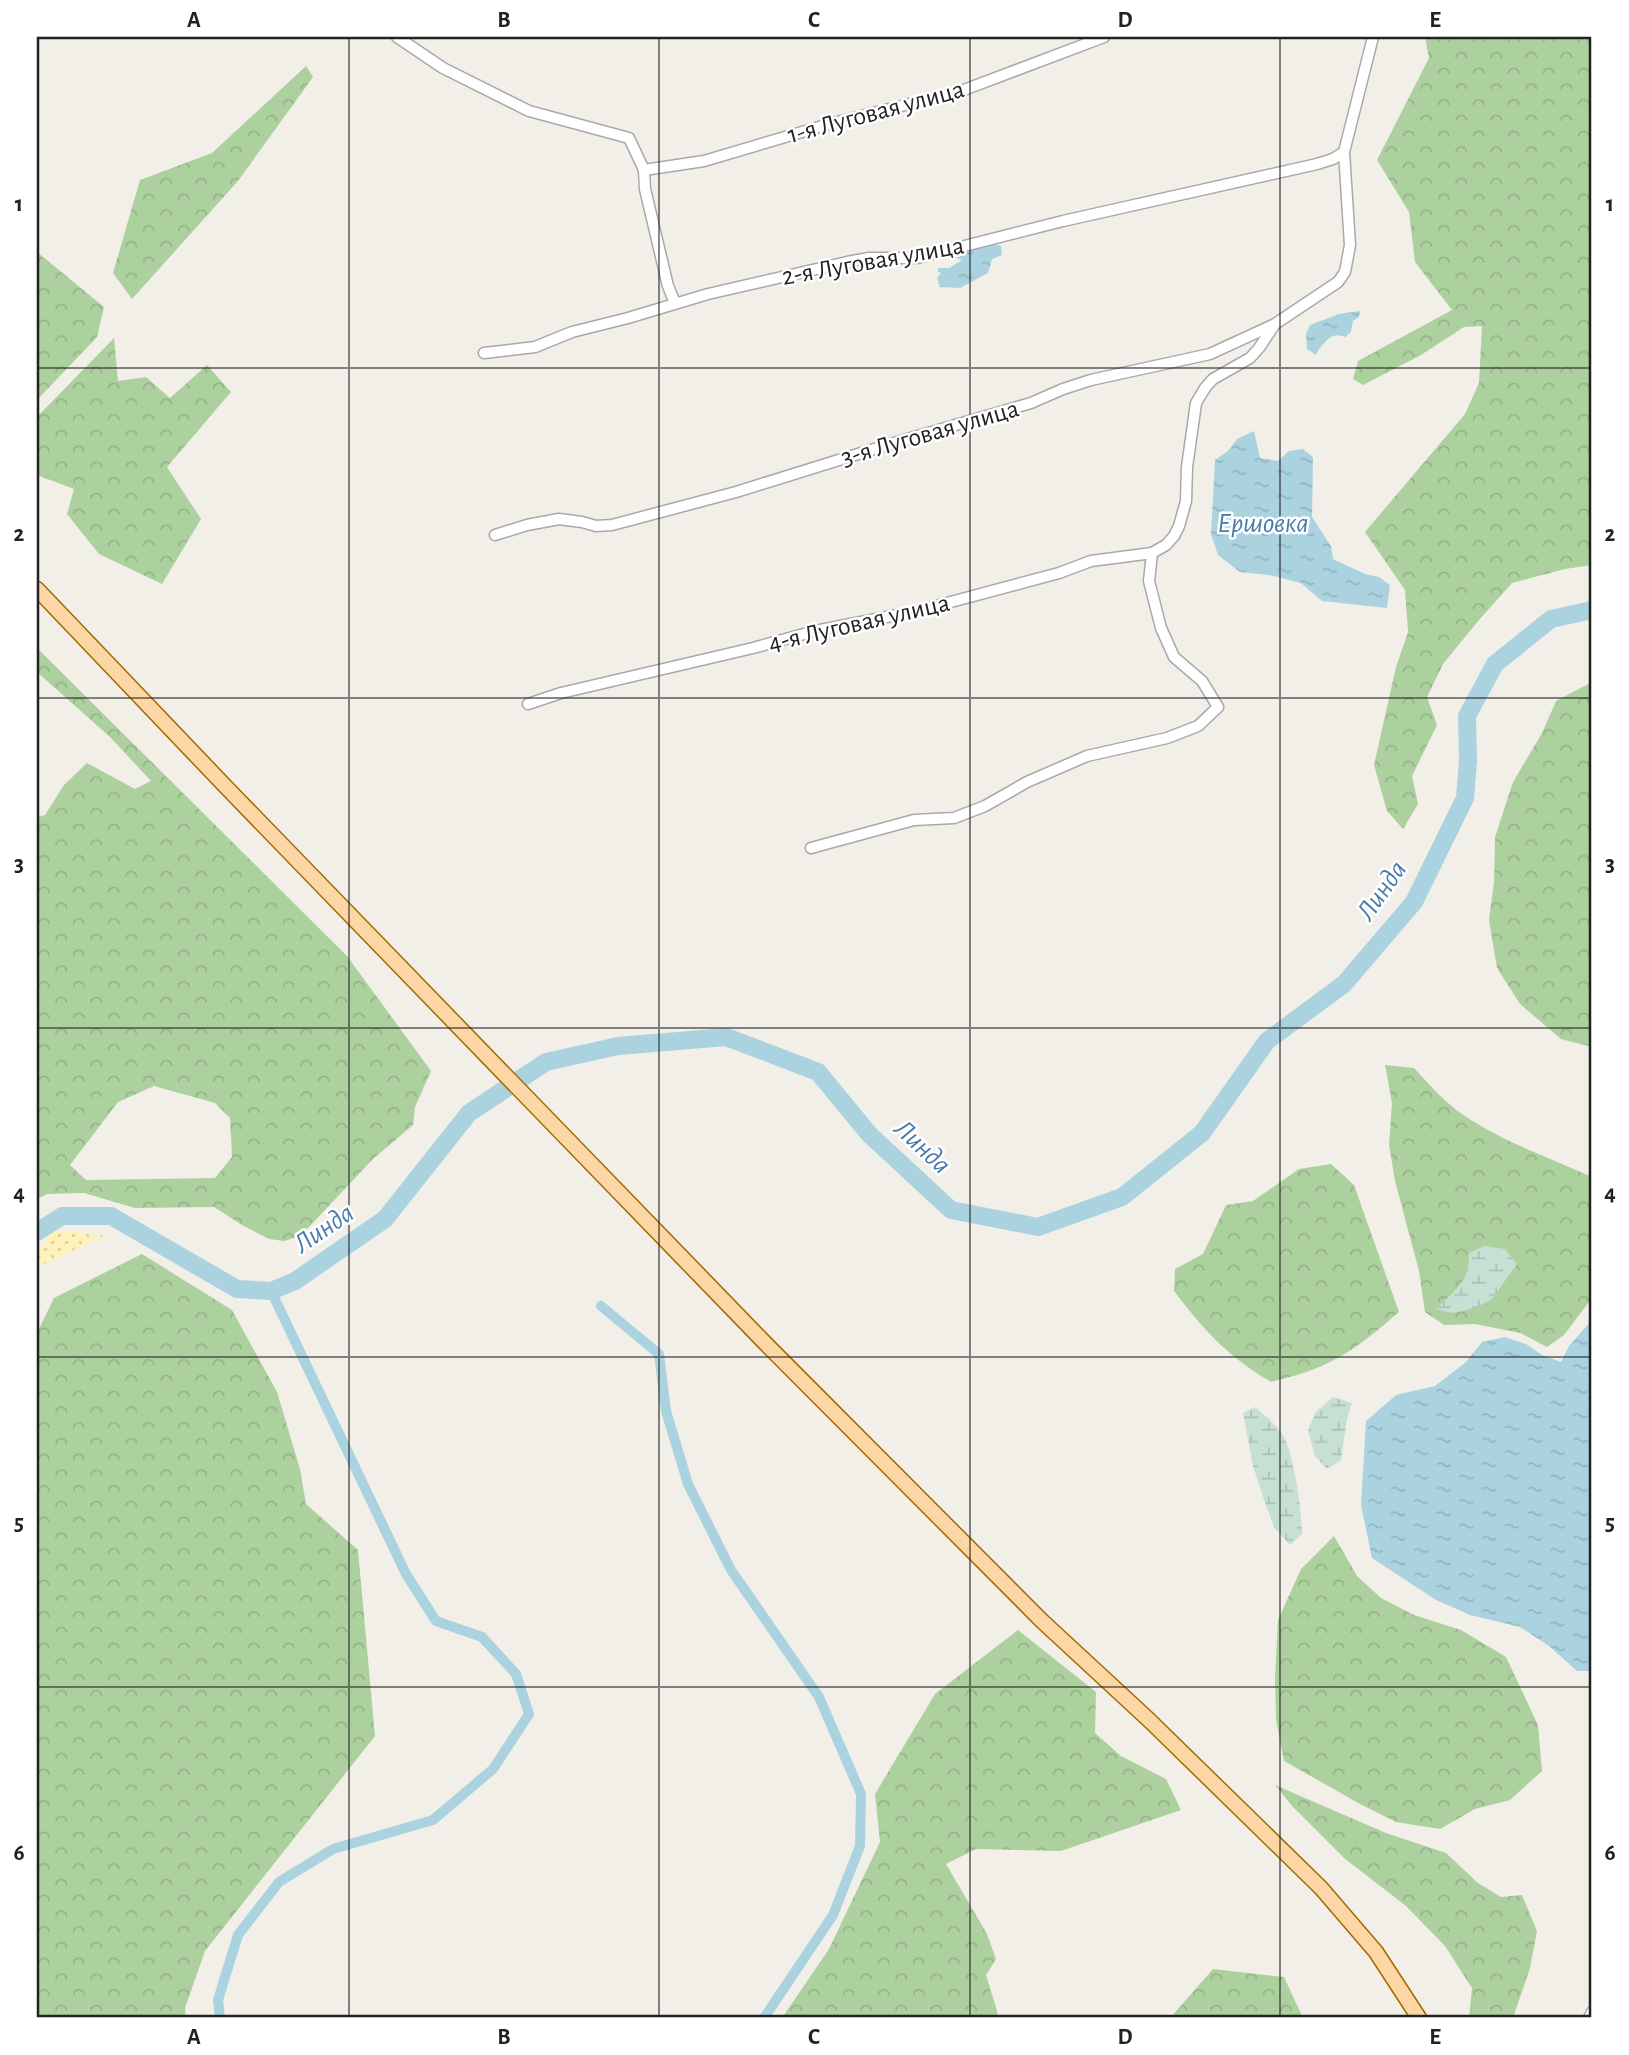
<svg xmlns="http://www.w3.org/2000/svg" width="1629" height="2055" font-family="'Alegreya Sans',sans-serif">
  <defs>
    <pattern id="forest-crowns" width="20" height="18" patternUnits="userSpaceOnUse" patternTransform="scale(1.75)"><rect width="20" height="18" fill="#add19e"/><path d="M2 6a3 3 0 1 1 6 0M12 15a3 3 0 1 1 6 0" fill="none" stroke="#95b388"/></pattern>
    <pattern id="wetland-marsh" width="20" height="14" patternUnits="userSpaceOnUse" patternTransform="scale(1.75)"><rect width="20" height="14" fill="#c6e0d4"/><path d="M1 5h8M5 5V1M11 12h8M15 12V8" fill="none" stroke="#aac0b6"/></pattern>
    <pattern id="sand-dots" width="8" height="8" patternUnits="userSpaceOnUse" patternTransform="scale(1.75)"><rect width="8" height="8" fill="#fff1ba"/><path d="M2 2h.1M6 6h.1" fill="none" stroke="#dacea0" stroke-width="1.8" stroke-linecap="round"/></pattern>
    <pattern id="water-ripples" width="26" height="14" patternUnits="userSpaceOnUse" patternTransform="scale(1.75)"><rect width="26" height="14" fill="#aad3df"/><path d="M2 4q2-2 4 0t4 0M15 11q2-2 4 0t4 0" fill="none" stroke="#92b5bf"/></pattern>
  </defs>
  <rect width="100%" height="100%" fill="#f2efe9"/>
  <g fill="url(#forest-crowns)" fill-rule="evenodd">
    <path d="M1425,37H1592V565L1565,569L1512,583L1479,620L1443,664L1427,697L1437,725L1412,776L1418,804L1403,829L1387,811L1374,765L1396,667L1408,632L1405,590L1365,532L1465,414L1479,383L1482,326L1464,327L1421,355L1363,385L1353,379L1358,361L1452,310L1415,262L1409,212L1377,160L1429,58Z"/>
    <path d="M306,66L313,77L238,181L132,299L113,273L140,180L212,153Z"/>
    <path d="M37,252L104,307L97,337L37,400Z"/>
    <path d="M114,338L118,381L146,377L170,398L207,365L231,392L167,467L201,519L162,584L99,554L67,514L74,489L37,475V417Z"/>
    <path d="M37,648L347,956L431,1071L415,1107L413,1125L373,1159L307,1229L294,1238L284,1241L269,1239L242,1225L214,1207L135,1208L84,1193L47,1194L37,1199V817L45,815L64,785L87,763L135,789L151,781L110,737L37,672ZM154,1086L215,1103L230,1118L232,1157L215,1178L86,1180L70,1165L118,1102Z"/>
    <path d="M1592,682V1047L1561,1039L1520,1004L1497,968L1489,920L1494,882L1495,837L1513,782L1542,733L1556,701Z"/>
    <path d="M1385,1065L1414,1068C1430,1085 1446,1104 1465,1116C1505,1143 1549,1157 1592,1177V1298L1564,1335L1547,1347L1520,1333L1475,1324L1444,1325L1425,1312L1419,1271L1395,1181L1389,1145L1392,1103Z"/>
    <path d="M1331,1164L1354,1185L1399,1312C1378,1330 1354,1351 1328,1363C1310,1372 1290,1377 1271,1382C1228,1357 1203,1329 1174,1291L1175,1269L1203,1254L1226,1205L1253,1201L1299,1169Z"/>
    <path d="M142,1254L232,1310L277,1392L300,1469L306,1504L358,1550L375,1736L205,1951L185,2008L186,2018H37V1333L54,1298Z"/>
    <path d="M1334,1536L1357,1576L1381,1598L1414,1615L1461,1630L1506,1657L1538,1725L1542,1771L1510,1800L1475,1809L1440,1829L1396,1822L1360,1804L1284,1761L1276,1720L1275,1678L1278,1620L1301,1569Z"/>
    <path d="M1018,1630L1096,1692L1095,1733L1121,1756L1166,1779L1181,1810L1061,1851L976,1849L946,1864L987,1934L996,1959L986,1975L998,2014L993,2018H782L829,1949L880,1842L875,1794L935,1694Z"/>
    <path d="M1275,1785L1386,1833L1446,1853L1478,1883L1501,1897L1522,1895L1537,1931L1530,1968L1513,2018H1469L1472,1988L1445,1946L1406,1906L1344,1858L1293,1807Z"/>
    <path d="M1213,1969L1284,1977L1303,2018H1170Z"/>
  </g>
  <g fill="url(#wetland-marsh)">
    <path d="M1485,1246L1505,1249L1517,1264L1492,1299L1475,1308L1452,1313L1436,1309C1455,1290 1470,1282 1469,1253Z"/>
    <path d="M1333,1397L1352,1403L1347,1419L1341,1460L1327,1469L1315,1456L1308,1431L1315,1413Z"/>
    <path d="M1255,1407C1264,1415 1277,1425 1283,1435C1294,1455 1302,1511 1302,1534L1290,1545L1274,1527L1263,1497L1253,1466L1243,1413Z"/>
  </g>
  <path fill="url(#sand-dots)" d="M53,1232H78L115,1238H100L37,1267V1252L46,1243L47,1236Z"/>
  <g fill="url(#water-ripples)">
    <path d="M991,243L1001,246L1002,255L992,259L988,273L960,288L940,287L937,278L941,273L937,271L939,268H949L962,260L954,257Z"/>
    <path d="M1360,311L1359,317L1353,321L1351,332L1345,337C1343,336 1336,335 1334,336C1328,337 1318,349 1316,355L1307,349L1306,334L1310,325L1339,314Z"/>
    <path d="M1254,431L1260,458L1278,461L1289,451L1303,449L1313,457L1312,517L1331,546L1333,559L1365,574L1379,577L1390,585L1387,608L1322,601L1301,583L1269,575L1240,572L1218,555L1211,534L1215,460L1228,451L1237,439Z"/>
    <path d="M1592,1320V1671H1577L1549,1646L1520,1627L1470,1615L1436,1600L1372,1558L1361,1505L1366,1421L1396,1395L1435,1386L1466,1362L1482,1342L1505,1337L1526,1344L1542,1355L1561,1362L1569,1346Z"/>
  </g>
  <g fill="none" stroke-linecap="round" stroke-linejoin="round">
    <g stroke="#aad3df" stroke-width="10">
      <path d="M601,1306L659,1354L666,1411L688,1484L731,1570L819,1697L861,1794L860,1846L833,1915L764,2018"/>
      <path d="M220,2018L218,2000L238,1935L279,1882L333,1849L433,1820L493,1769L529,1714L516,1674L482,1637L436,1621L406,1574L271,1291"/>
    </g>
    <path stroke="#aad3df" stroke-width="18" d="M37,1232L62,1216H111L237,1289L271,1291L295,1281L385,1219L469,1113L546,1062L618,1046L726,1037L818,1072L869,1134L951,1210L1038,1227L1122,1197L1202,1133L1267,1041L1344,984L1414,902L1465,798L1468,761L1467,716L1495,664L1551,619L1592,610"/>
    <defs>
      <g id="minor">
        <path d="M397,37L443,68L529,111L629,138L644,170L645,189L668,286L675,303"/>
        <path d="M644,170L704,161L829,124L961,91L1104,37"/>
        <path d="M484,353L535,347L572,332L628,318L708,294L847,262L869,258H917L1063,221L1317,164L1333,159L1344,152"/>
        <path d="M495,535L527,525L559,519L582,522L596,526L612,525L736,492L887,445L1031,403L1063,389L1091,380L1210,354L1275,324L1338,282L1345,272L1350,245L1344,152L1373,37"/>
        <path d="M528,704L561,693L753,648L815,631L917,611L1059,573L1091,561L1152,553L1166,545L1174,536L1179,526L1186,501L1187,467L1196,403L1205,388L1213,379L1250,358L1259,348L1273,327"/>
        <path d="M811,848L914,820L954,818L985,806L1027,782L1087,756L1167,738L1198,726L1218,707L1202,681L1174,657L1161,628L1149,581L1152,553"/>
        <path d="M1589,2018L1592,2012"/>
      </g>
      <path id="major" d="M37,589L226,787L766,1344L1042,1621L1149,1720L1321,1888L1376,1952L1419,2018"/>
    </defs>
    <use href="#minor" stroke="#a9a9a9" stroke-width="13"/>
    <use href="#major" stroke="#a06b00" stroke-width="17"/>
    <use href="#minor" stroke="#fff" stroke-width="10"/>
    <use href="#major" stroke="#fcd6a4" stroke-width="14"/>
  </g>
  <path fill="none" stroke="#222" stroke-width="2" stroke-opacity="0.55" d="M349,37V2018M659,37V2018M970,37V2018M1280,37V2018M37,368H1592M37,698H1592M37,1028H1592M37,1357H1592M37,1687H1592"/>
  <g text-anchor="middle" dominant-baseline="central" stroke-width="5" stroke-linejoin="round" paint-order="stroke">
    <g font-size="26" fill="#222" stroke="#fff">
      <text transform="translate(876 112) rotate(-15)">1-я Луговая улица</text>
      <text transform="translate(873 261) rotate(-10)">2-я Луговая улица</text>
      <text transform="translate(930 433) rotate(-16)">3-я Луговая улица</text>
      <text transform="translate(859 623) rotate(-13)">4-я Луговая улица</text>
    </g>
    <g font-size="28" font-style="italic" fill="#4a7aab" stroke="#fff">
      <text x="1263" y="524">Ершовка</text>
      <text transform="translate(1382 891) rotate(-55)">Линда</text>
      <text transform="translate(922 1147) rotate(43)">Линда</text>
      <text transform="translate(324 1229) rotate(-34)">Линда</text>
    </g>
  </g>
  <rect width="1629" height="2055" fill="none" stroke="#ffffff" stroke-width="77"/>
  <rect x="38" y="38" width="1552" height="1978" fill="none" stroke="#222" stroke-width="2.5"/>
  <g font-size="23" text-anchor="middle" font-weight="bold" fill="#222">
    <text x="194" y="27">A</text>
    <text x="504" y="27">B</text>
    <text x="814" y="27">C</text>
    <text x="1125" y="27">D</text>
    <text x="1435" y="27">E</text>
    <text x="19" y="211">1</text>
    <text x="1610" y="211">1</text>
    <text x="19" y="541">2</text>
    <text x="1610" y="541">2</text>
    <text x="19" y="871">3</text>
    <text x="1610" y="871">3</text>
    <text x="19" y="1200">4</text>
    <text x="1610" y="1200">4</text>
    <text x="19" y="1530">5</text>
    <text x="1610" y="1530">5</text>
    <text x="19" y="1860">6</text>
    <text x="1610" y="1860">6</text>
    <text x="194" y="2044">A</text>
    <text x="504" y="2044">B</text>
    <text x="814" y="2044">C</text>
    <text x="1125" y="2044">D</text>
    <text x="1435" y="2044">E</text>
  </g>
</svg>
